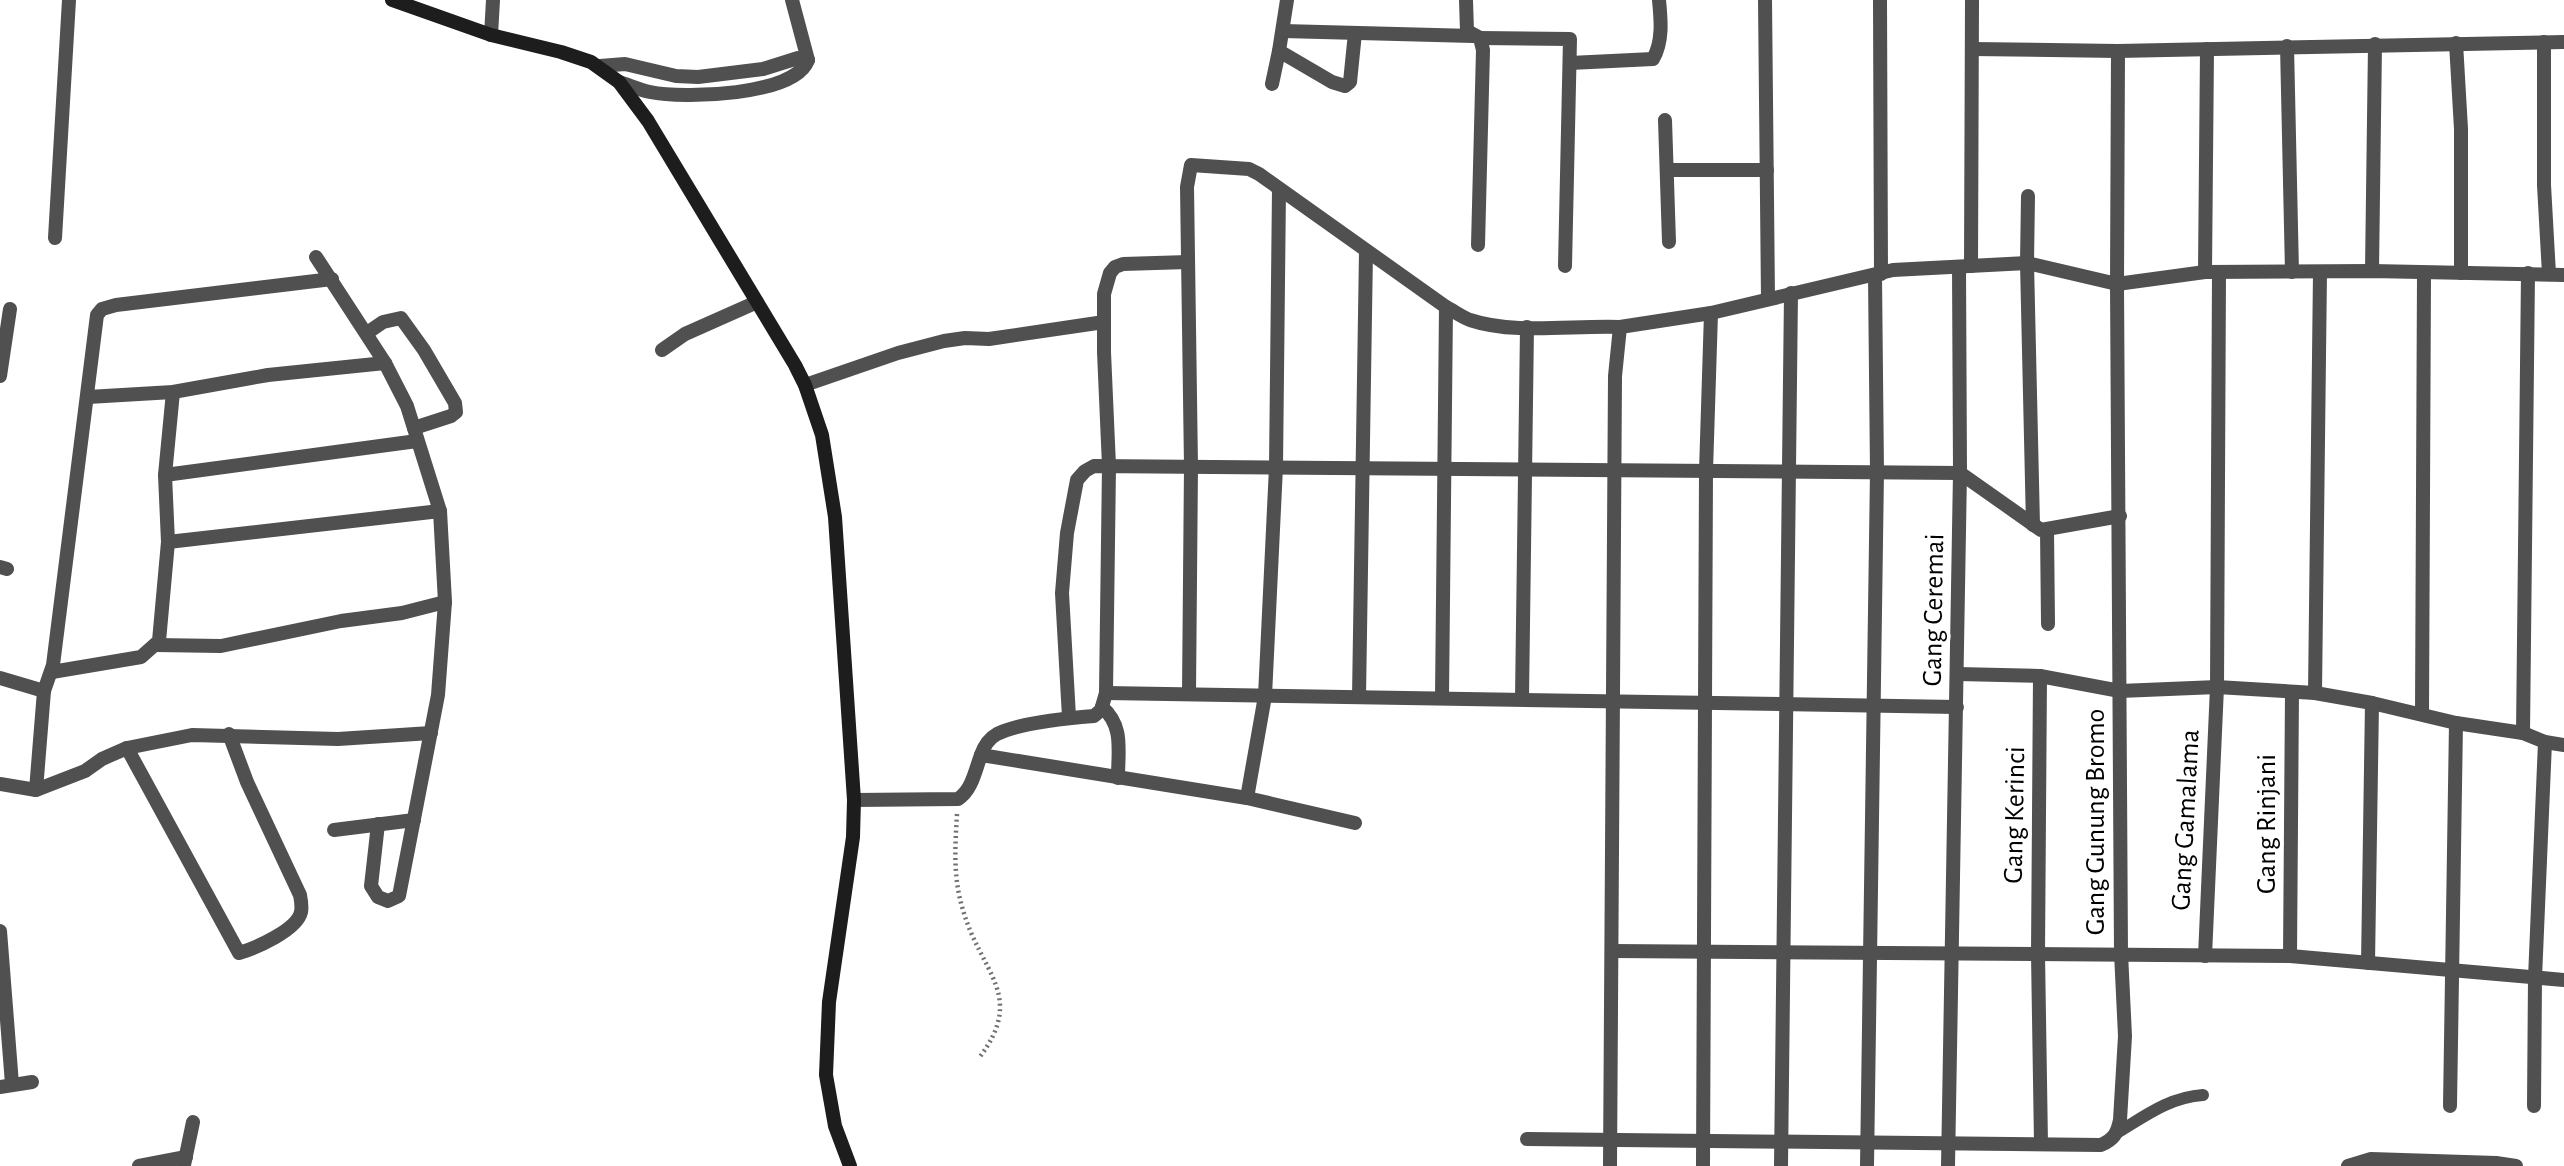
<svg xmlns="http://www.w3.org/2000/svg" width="2564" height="1166" font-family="'Alegreya Sans',sans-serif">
  <rect width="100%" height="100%" fill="#fff"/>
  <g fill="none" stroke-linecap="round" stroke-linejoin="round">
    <path stroke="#727272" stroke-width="4.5" stroke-dasharray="2 3.5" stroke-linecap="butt" d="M957,814C955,848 953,878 963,910C980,972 1027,995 979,1058"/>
    <path stroke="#505050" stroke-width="12" d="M2117,1133C2145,1116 2170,1097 2203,1095"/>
    <g stroke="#505050" stroke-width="14">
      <path d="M792,0L808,60"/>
      <path d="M1287,0L1279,51L1332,82L1345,86L1350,82L1355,33"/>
      <path d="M1466,0L1467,31L1480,38L1483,50L1478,245"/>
      <path d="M1765,0L1768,299"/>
      <path d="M1880,0L1881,274"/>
      <path d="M1283,31L1473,36"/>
      <path d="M491,35L493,0"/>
      <path d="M1480,38L1570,39L1565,266"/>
      <path d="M2544,42V185L2549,274"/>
      <path d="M2456,43L2461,129V273"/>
      <path d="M2287,46L2292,272"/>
      <path d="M1972,49L2118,51L2564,42"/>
      <path d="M1570,63L1653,59C1663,42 1661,20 1659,0"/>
      <path d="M600,66L625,64L676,76L698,77L763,69L798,58L808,60C795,96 683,99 650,92C640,90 629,85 619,82"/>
      <path d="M1272,84L1279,51"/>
      <path d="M1665,120L1669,242"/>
      <path d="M1668,170H1767"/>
      <path d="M2028,196L2027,263L2033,525"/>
      <path d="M55,238L69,0"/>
      <path d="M1188,262L1123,264L1115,267L1110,273L1104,294V352L1109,466L1106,693L1101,710L1094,716C1069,718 1019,723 997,734C988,739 984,746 981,755L1247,798L1355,823"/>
      <path d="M1971,266L1972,0"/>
      <path d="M2372,271L2375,44"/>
      <path d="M2205,272L2207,49"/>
      <path d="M367,333L383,322L401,318L424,350L455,403L456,412L451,416L414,428"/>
      <path d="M662,350L685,334L757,302"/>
      <path d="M0,376L10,309"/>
      <path d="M805,385L898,353L944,341L965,338L989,339L1104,322"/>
      <path d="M88,397L173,392L268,375L385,363"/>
      <path d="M165,475L417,441"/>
      <path d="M2047,530L2048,624"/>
      <path d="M168,542L440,511"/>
      <path d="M0,567L7,569"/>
      <path d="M156,645L221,646L341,621L402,613L445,602L440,511L407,406L385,363L316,257"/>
      <path d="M52,672L141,657L159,641L168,542L165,475L173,392"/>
      <path d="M1958,674L2040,676L2120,691L2217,687L2315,693L2372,703L2456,723L2523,733L2545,742L2564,745"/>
      <path d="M2040,676L2038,954L2041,1144"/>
      <path d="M0,678L44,691"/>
      <path d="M1106,693L1957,707"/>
      <path d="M2315,693L2320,272"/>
      <path d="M1189,694L1191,466L1187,187L1191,165L1249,169L1259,174L1446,307C1454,311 1462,317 1470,320C1515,335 1573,325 1620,327"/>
      <path d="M1359,697L1366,251"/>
      <path d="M1442,698L1446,307"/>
      <path d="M1522,699L1527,327"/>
      <path d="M1102,707C1124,726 1118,750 1118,778"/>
      <path d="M2422,714L2424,273"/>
      <path d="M1069,717L1062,593L1067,533L1077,480L1085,471L1094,466L1960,473L2041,530L2120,516"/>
      <path d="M2523,733L2528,273"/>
      <path d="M127,748L239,953C256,948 297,930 301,912C302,907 301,900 300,895L247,782L229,734"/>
      <path d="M0,784L36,790L85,771L102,759L127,748L192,735L338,739L431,733"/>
      <path d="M36,790L44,691L53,665L97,315L102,309L116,305L332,279"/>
      <path d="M1247,798L1265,696L1276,467L1279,189"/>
      <path d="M854,800L958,799C972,790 975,771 981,755"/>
      <path d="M378,824L371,886L378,897L388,901L399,896L438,695L445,602"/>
      <path d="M334,830L414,820"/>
      <path d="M0,931L12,1084"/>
      <path d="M1612,951L2290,956L2564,980"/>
      <path d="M2205,956L2217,687L2219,272"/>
      <path d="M2290,956L2292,692"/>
      <path d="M2368,963L2372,703"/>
      <path d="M0,1087L32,1082"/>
      <path d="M2450,1106L2456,723"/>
      <path d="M2534,1106L2535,978L2545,742"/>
      <path d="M1527,1139L2101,1145C2114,1139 2117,1134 2120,1120L2125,1036L2121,953L2117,284L2118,51"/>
      <path d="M184,1165L193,1122"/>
      <path d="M139,1166L186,1157"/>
      <path d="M1610,1166L1615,376L1620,327L1711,313L1893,270L2027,263L2117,284L2205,272L2372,271L2564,275"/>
      <path d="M1703,1166L1706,471L1711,313"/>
      <path d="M1781,1166L1791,293"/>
      <path d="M1867,1166L1877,472L1875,276"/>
      <path d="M1948,1166L1960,473L1959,267"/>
      <path d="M2348,1166L2371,1159L2496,1163L2516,1166"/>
    </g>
    <path stroke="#1d1d1d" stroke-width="14" d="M392,0L491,35L561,52L591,62L619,82L648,121L795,365L805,385L822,435L835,517L854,800L853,837L829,1002L826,1075L835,1126L850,1166"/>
  </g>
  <g text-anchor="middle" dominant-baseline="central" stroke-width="7" stroke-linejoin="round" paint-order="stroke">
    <g font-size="28" fill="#000" stroke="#fff">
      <text transform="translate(1934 610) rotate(-89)">Gang Ceremai</text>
      <text transform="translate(2015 815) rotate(-89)">Gang Kerinci</text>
      <text transform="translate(2186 820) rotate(-87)">Gang Gamalama</text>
      <text transform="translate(2096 822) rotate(-90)">Gang Gunung Bromo</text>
      <text transform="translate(2267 824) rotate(-90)">Gang Rinjani</text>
    </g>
  </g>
</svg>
